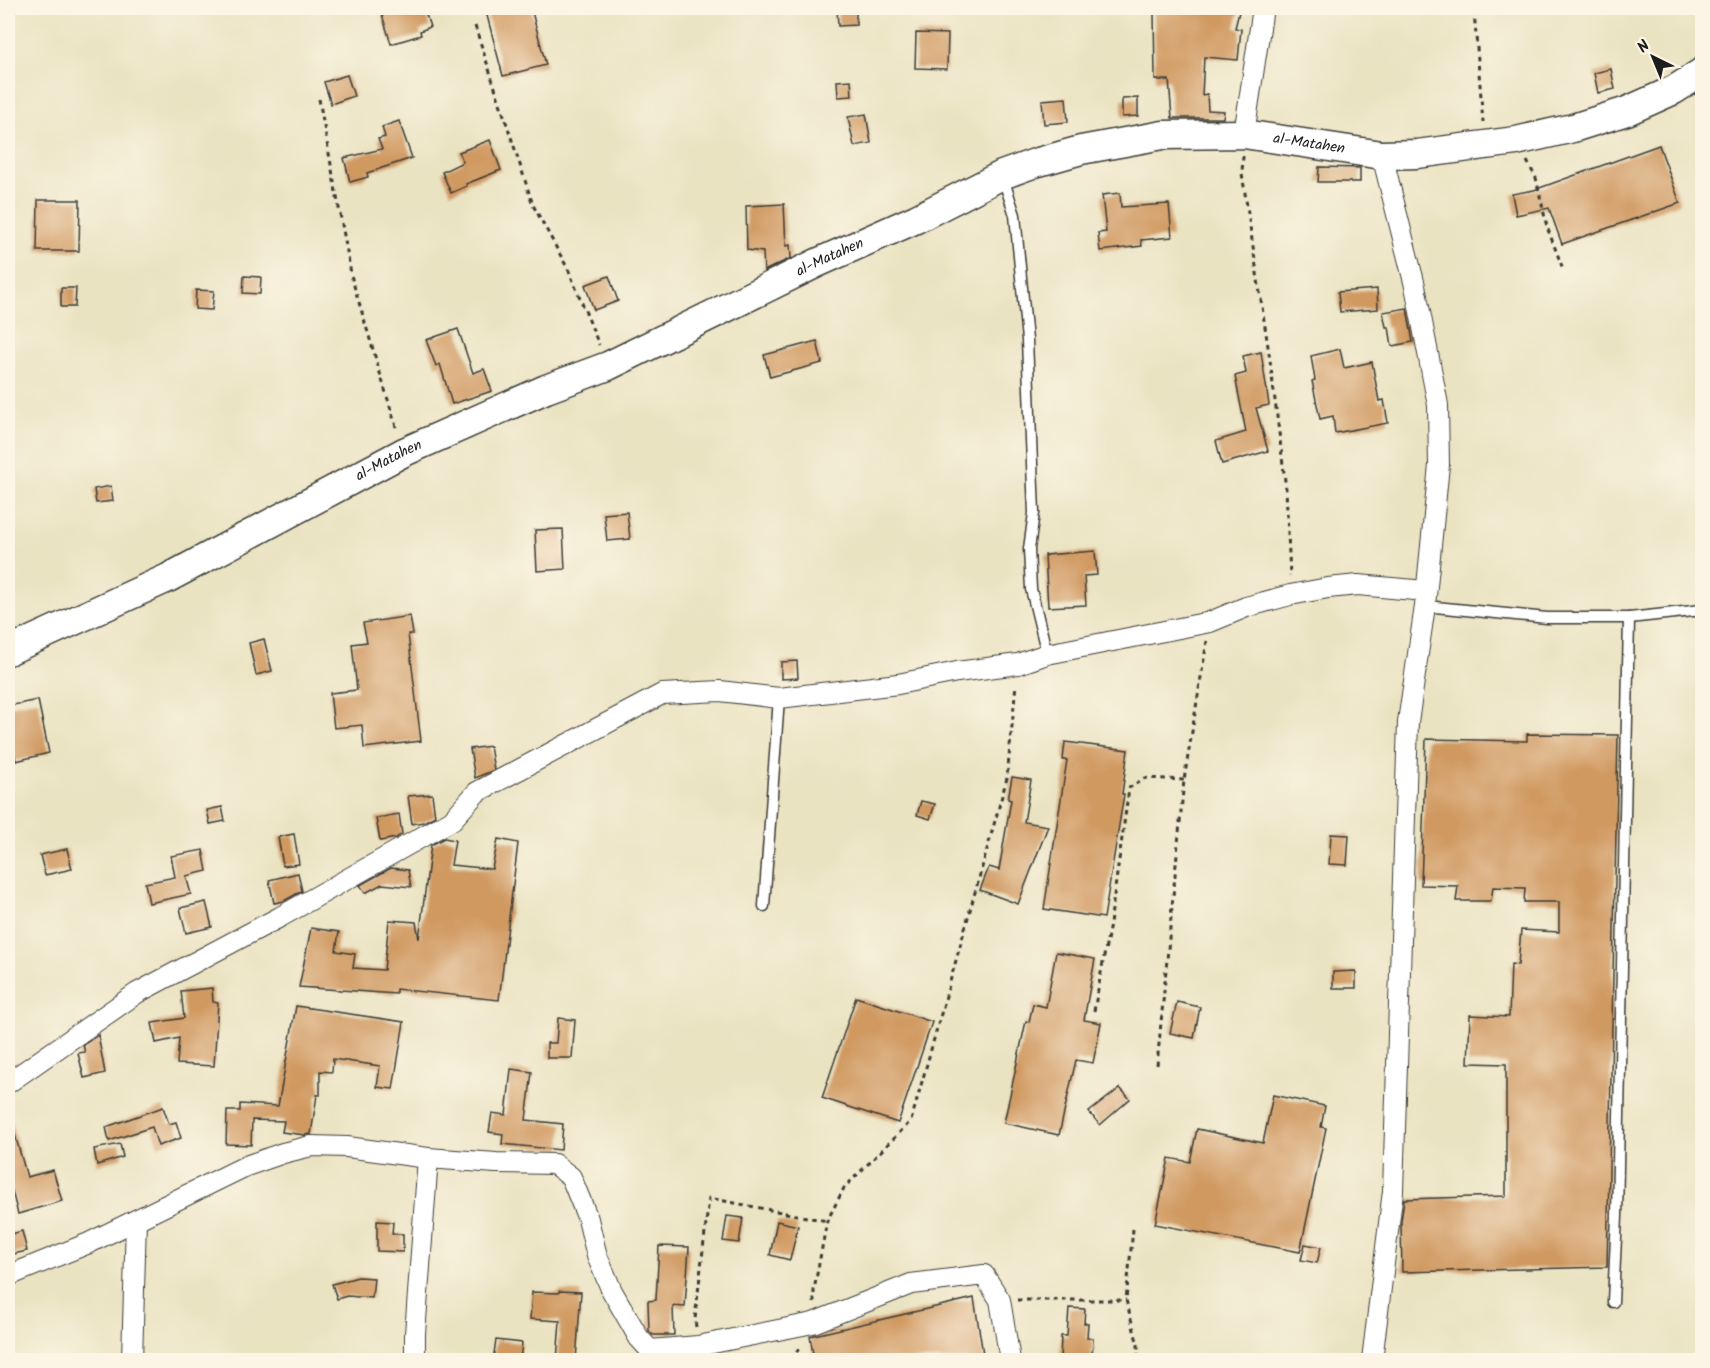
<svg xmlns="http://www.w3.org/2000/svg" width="1710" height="1368" font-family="Kalam,sans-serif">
  <rect width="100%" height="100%" fill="#fcf5e5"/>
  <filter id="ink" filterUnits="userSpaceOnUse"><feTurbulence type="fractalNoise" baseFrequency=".0167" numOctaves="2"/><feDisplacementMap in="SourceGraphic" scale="12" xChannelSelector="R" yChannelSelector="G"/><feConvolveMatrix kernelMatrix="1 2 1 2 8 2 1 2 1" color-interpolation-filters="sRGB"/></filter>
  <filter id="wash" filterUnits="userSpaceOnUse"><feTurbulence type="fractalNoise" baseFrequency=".008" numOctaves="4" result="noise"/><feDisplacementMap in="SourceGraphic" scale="24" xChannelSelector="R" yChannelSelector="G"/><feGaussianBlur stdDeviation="1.35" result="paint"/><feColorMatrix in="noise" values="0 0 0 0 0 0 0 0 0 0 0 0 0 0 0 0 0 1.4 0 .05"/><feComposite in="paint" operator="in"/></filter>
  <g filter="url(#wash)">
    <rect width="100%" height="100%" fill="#eae3c2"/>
    <g id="blocks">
      <g fill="#d09960">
        <path d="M380,8H424L430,27L420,31L421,35L391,44Z"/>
        <path d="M485,8H531L546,65L503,76Z"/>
        <path d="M837,8H856V25L838,26Z"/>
        <path d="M1156,8H1240L1235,28L1241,29L1238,60L1204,57L1202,95L1207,94L1208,110L1224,111L1223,118H1172L1169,80H1155L1154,12H1157Z"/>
        <path d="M916,33L948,34L947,69L915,68Z"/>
        <path d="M1611,69L1615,89L1598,93L1594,73Z"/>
        <path d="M347,75L354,96L331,104L324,82Z"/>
        <path d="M851,80L852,96L838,97L837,81Z"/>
        <path d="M1066,98L1068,122L1044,124L1042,100Z"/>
        <path d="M1138,98V116L1122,117V99Z"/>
        <path d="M866,114L871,143L854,146L848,117Z"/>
        <path d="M399,121L412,158L367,173L368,177L350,182L344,158L382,149L378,139L385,137L382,127Z"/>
        <path d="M490,140L501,170L466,184L467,186L451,193L442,172L463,162L459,152Z"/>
        <path d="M1659,145L1680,203L1562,244L1549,208L1516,215L1512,194L1534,190Z"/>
        <path d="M1319,167L1360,168V182H1318Z"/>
        <path d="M1120,193L1121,207L1169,204L1172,237L1141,240L1142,246L1100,251L1098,233L1106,232L1102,195Z"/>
        <path d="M38,200H80L79,251H37Z"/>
        <path d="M784,204L786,246L790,245L791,258L764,271L763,252L747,250L746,206Z"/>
        <path d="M244,276L261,277L260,294L243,293Z"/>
        <path d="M609,276L618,301L594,310L585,285Z"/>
        <path d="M61,288H76L75,307H61Z"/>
        <path d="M1377,289L1378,309L1340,312L1338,292Z"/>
        <path d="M196,290L214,291L212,310L195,309Z"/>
        <path d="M1407,308L1413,342L1392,346L1389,327H1386L1383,312Z"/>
        <path d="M458,329L473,373L484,369L492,391L452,404L440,364L436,366L426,340Z"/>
        <path d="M817,341L822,363L770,377L764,355Z"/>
        <path d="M1340,349L1344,368L1372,362L1379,401L1384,400L1388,423L1335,433L1333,416L1320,419L1312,381L1315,380L1311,356Z"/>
        <path d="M1261,352L1269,405L1256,408L1268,451L1222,464L1216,441L1246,432L1235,376L1246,373L1243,356Z"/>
        <path d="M111,486L113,501L96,503L94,489Z"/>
        <path d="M627,512L630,539L607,541L604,514Z"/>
        <path d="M563,529L565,569L537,571L535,530Z"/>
        <path d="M1095,551L1097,575L1084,576L1086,605L1048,607L1045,555Z"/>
        <path d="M410,616L413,634H408L421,741L364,748L362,725L334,728L330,693L357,690L352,644L367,642L363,623Z"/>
        <path d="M264,639L272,671L256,675L249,643Z"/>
        <path d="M797,661L798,678L781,679V662Z"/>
        <path d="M38,700L49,753L16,761L8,723V706Z"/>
        <path d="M1527,734L1618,735L1607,1267L1402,1272L1401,1222L1404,1199L1506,1196V1064L1468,1063L1470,1015L1509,1017L1511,964L1518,965L1521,930L1559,932V902H1524L1525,888L1493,887L1491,901H1456L1458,886L1421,885L1426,739L1527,741Z"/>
        <path d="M1065,742L1128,750L1122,794H1124L1104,918L1044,909L1067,760H1063Z"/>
        <path d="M490,746L494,770L475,778L470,749Z"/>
        <path d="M1012,777L1031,780L1024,822L1048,826L1018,904L980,890L989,867L999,870L1011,800L1008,799Z"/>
        <path d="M432,794L435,816L424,822L412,824L408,796Z"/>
        <path d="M921,801L935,804L930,819L917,815Z"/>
        <path d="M222,807L225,821L210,824L207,810Z"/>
        <path d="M399,814L402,834L396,838L380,841L376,818Z"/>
        <path d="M294,834L299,864L283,866L278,837Z"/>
        <path d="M1331,834L1349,835L1347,865L1329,864Z"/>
        <path d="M444,838L455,840L451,865L492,869L498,839L518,843L499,1000L396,989V994L299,987L311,928L339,932L336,951L355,954L353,968L384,970L389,920L416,922L419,939L431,845Z"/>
        <path d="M67,849L72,869L45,875L40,855Z"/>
        <path d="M203,850L207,871L186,876L191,894L149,903L145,883L175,877L171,856Z"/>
        <path d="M391,868L408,870L411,887L382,884L365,893L360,885Z"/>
        <path d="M298,873L302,891L284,901L274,903L269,880Z"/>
        <path d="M206,902L212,927L186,933L180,908Z"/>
        <path d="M1056,952L1095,959L1084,1020L1101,1023L1093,1063L1076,1060L1059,1135L1004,1123L1026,1021L1029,1022L1033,1004L1046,1007Z"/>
        <path d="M1356,971V988H1333V972Z"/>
        <path d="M212,988L213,1002L218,1003L214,1066L177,1064L179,1038L156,1043L152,1023L184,1018L181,991Z"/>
        <path d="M856,997L932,1022L898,1123L822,1098Z"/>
        <path d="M1177,1002L1200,1007L1194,1038L1170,1033Z"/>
        <path d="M296,1006L404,1022L393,1089L377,1087L380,1066L333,1059L332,1072L320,1071V1095H317L311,1134L305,1135L282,1132L284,1121L252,1120L251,1145L226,1144L227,1111H240V1104L278,1106Z"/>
        <path d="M558,1018L575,1020L572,1058H547V1043H556Z"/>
        <path d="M98,1035L105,1073L84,1078L78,1053L85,1052L83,1045Z"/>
        <path d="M511,1069L532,1072L526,1120L563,1124L561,1150L502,1144L503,1134L489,1132L492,1113L506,1115Z"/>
        <path d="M1120,1088L1130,1099L1100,1125L1089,1112Z"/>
        <path d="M1273,1095L1325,1106L1321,1127L1326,1128L1300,1252L1155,1224L1169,1158L1190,1162L1197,1129L1263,1143Z"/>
        <path d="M163,1107L169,1124L176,1122L181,1138L158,1146L152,1127L109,1141L106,1127Z"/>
        <path d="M12,1124L27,1177L53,1170L62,1201L18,1214L8,1176V1125Z"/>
        <path d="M120,1144L123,1157L97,1165L94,1149Z"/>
        <path d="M727,1216L743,1218L739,1243L723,1241Z"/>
        <path d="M377,1221L393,1222L392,1234H403V1252L377,1251Z"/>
        <path d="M777,1221L798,1226L790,1260L770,1255Z"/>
        <path d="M22,1231L27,1251L9,1255L8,1235Z"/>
        <path d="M1305,1244L1321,1247L1317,1263L1301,1260Z"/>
        <path d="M659,1246L689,1247L685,1307L673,1306L674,1335H653L649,1331L648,1301L656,1300Z"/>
        <path d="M358,1277L374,1278L372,1298L347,1296L337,1299L332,1284Z"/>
        <path d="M559,1291L581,1292L576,1360H557L560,1321L530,1319L532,1292L559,1293Z"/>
        <path d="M974,1298L984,1360H814L810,1336Z"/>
        <path d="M1069,1308L1085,1309L1084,1323H1088L1087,1338H1093L1092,1360H1060L1061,1336H1067Z"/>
        <path d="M496,1340L522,1343L520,1360H493Z"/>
      </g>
    </g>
  </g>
  <g filter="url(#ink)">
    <use href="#blocks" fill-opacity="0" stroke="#3b3a35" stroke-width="1.5"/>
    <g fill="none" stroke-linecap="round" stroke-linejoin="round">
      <defs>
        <g id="lane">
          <path d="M1002,175L1015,215L1027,340L1034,513L1029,549L1031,589L1047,654"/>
          <path d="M1425,606L1547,618H1629L1702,610"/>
          <path d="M764,906L779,698"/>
          <path d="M1613,1302L1617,1216L1629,618"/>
        </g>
        <g id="street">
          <path d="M1244,134L1263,8"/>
          <path d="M8,1083L137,993L280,917L452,820L477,792L662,694L720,691L779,698L898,684L957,672L1018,664L1047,654L1210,622L1246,607L1290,595L1328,588L1358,585L1426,591"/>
          <path d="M8,1276L89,1243L246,1166L283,1153L311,1146L347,1147L428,1158L496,1163L554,1164L571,1177L588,1219L597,1256L612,1291L639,1338L650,1350L698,1346L813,1323L911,1284L984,1275L1000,1300L1010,1360"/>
          <path d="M132,1360L136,1220"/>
          <path d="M415,1360V1334L428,1158"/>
          <path d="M1372,1360L1393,1191L1408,722L1425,606L1439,465L1438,405L1415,286L1382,155"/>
        </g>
        <g id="secondary">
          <path id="s1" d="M8,651L168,578L404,452L546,389L608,366L817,263L916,219L1002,175L1035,163L1081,150L1163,135L1244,134L1382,155L1417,154L1485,145L1516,141L1573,128L1627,111L1674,90L1702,72"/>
        </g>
      </defs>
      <use href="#lane" stroke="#3b3a35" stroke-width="13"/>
      <use href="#street" stroke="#3b3a35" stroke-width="22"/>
      <use href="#secondary" stroke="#3b3a35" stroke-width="31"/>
      <g stroke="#3b3a35" stroke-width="3" stroke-dasharray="4.5 4.5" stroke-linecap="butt">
        <path d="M1474,11L1483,122"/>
        <path d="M475,26L533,205L569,271L599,345"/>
        <path d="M319,99L352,279L397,430"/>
        <path d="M1243,156L1242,173L1270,360L1286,489L1290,576"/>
        <path d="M1527,161L1536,178L1547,227L1563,269"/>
        <path d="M1094,1011L1110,924L1129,788L1145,778L1184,780"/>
        <path d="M1157,1065L1184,780L1207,641"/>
        <path d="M1133,1229L1126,1300L1138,1345V1360"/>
        <path d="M1017,1300H1126"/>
        <path d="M814,1303V1290L827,1221L844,1188L911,1121L1007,778L1016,684"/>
        <path d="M696,1327L695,1319L709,1198L827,1221"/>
        <path d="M792,1360L801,1345"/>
      </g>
      <use href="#lane" stroke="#fff" stroke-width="10"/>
      <use href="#street" stroke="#fff" stroke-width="20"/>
      <use href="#secondary" stroke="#fff" stroke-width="28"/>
    </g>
  </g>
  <g text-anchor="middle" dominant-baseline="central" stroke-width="4.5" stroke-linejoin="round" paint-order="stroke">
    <g font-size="15" fill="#1c1c1c" stroke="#fcf5e5">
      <text stroke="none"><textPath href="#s1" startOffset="1416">al-Matahen</textPath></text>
      <text stroke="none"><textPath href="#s1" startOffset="912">al-Matahen</textPath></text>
      <text stroke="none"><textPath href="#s1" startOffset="426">al-Matahen</textPath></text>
    </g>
  </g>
  <rect width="1710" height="1368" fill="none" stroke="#fcf5e5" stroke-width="30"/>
  <g transform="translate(1653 57) rotate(317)" stroke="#fcf5e5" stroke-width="4.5" paint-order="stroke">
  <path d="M0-4.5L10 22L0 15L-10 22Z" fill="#1c1c1c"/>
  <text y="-9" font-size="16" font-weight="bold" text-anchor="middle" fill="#1c1c1c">N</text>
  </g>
</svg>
